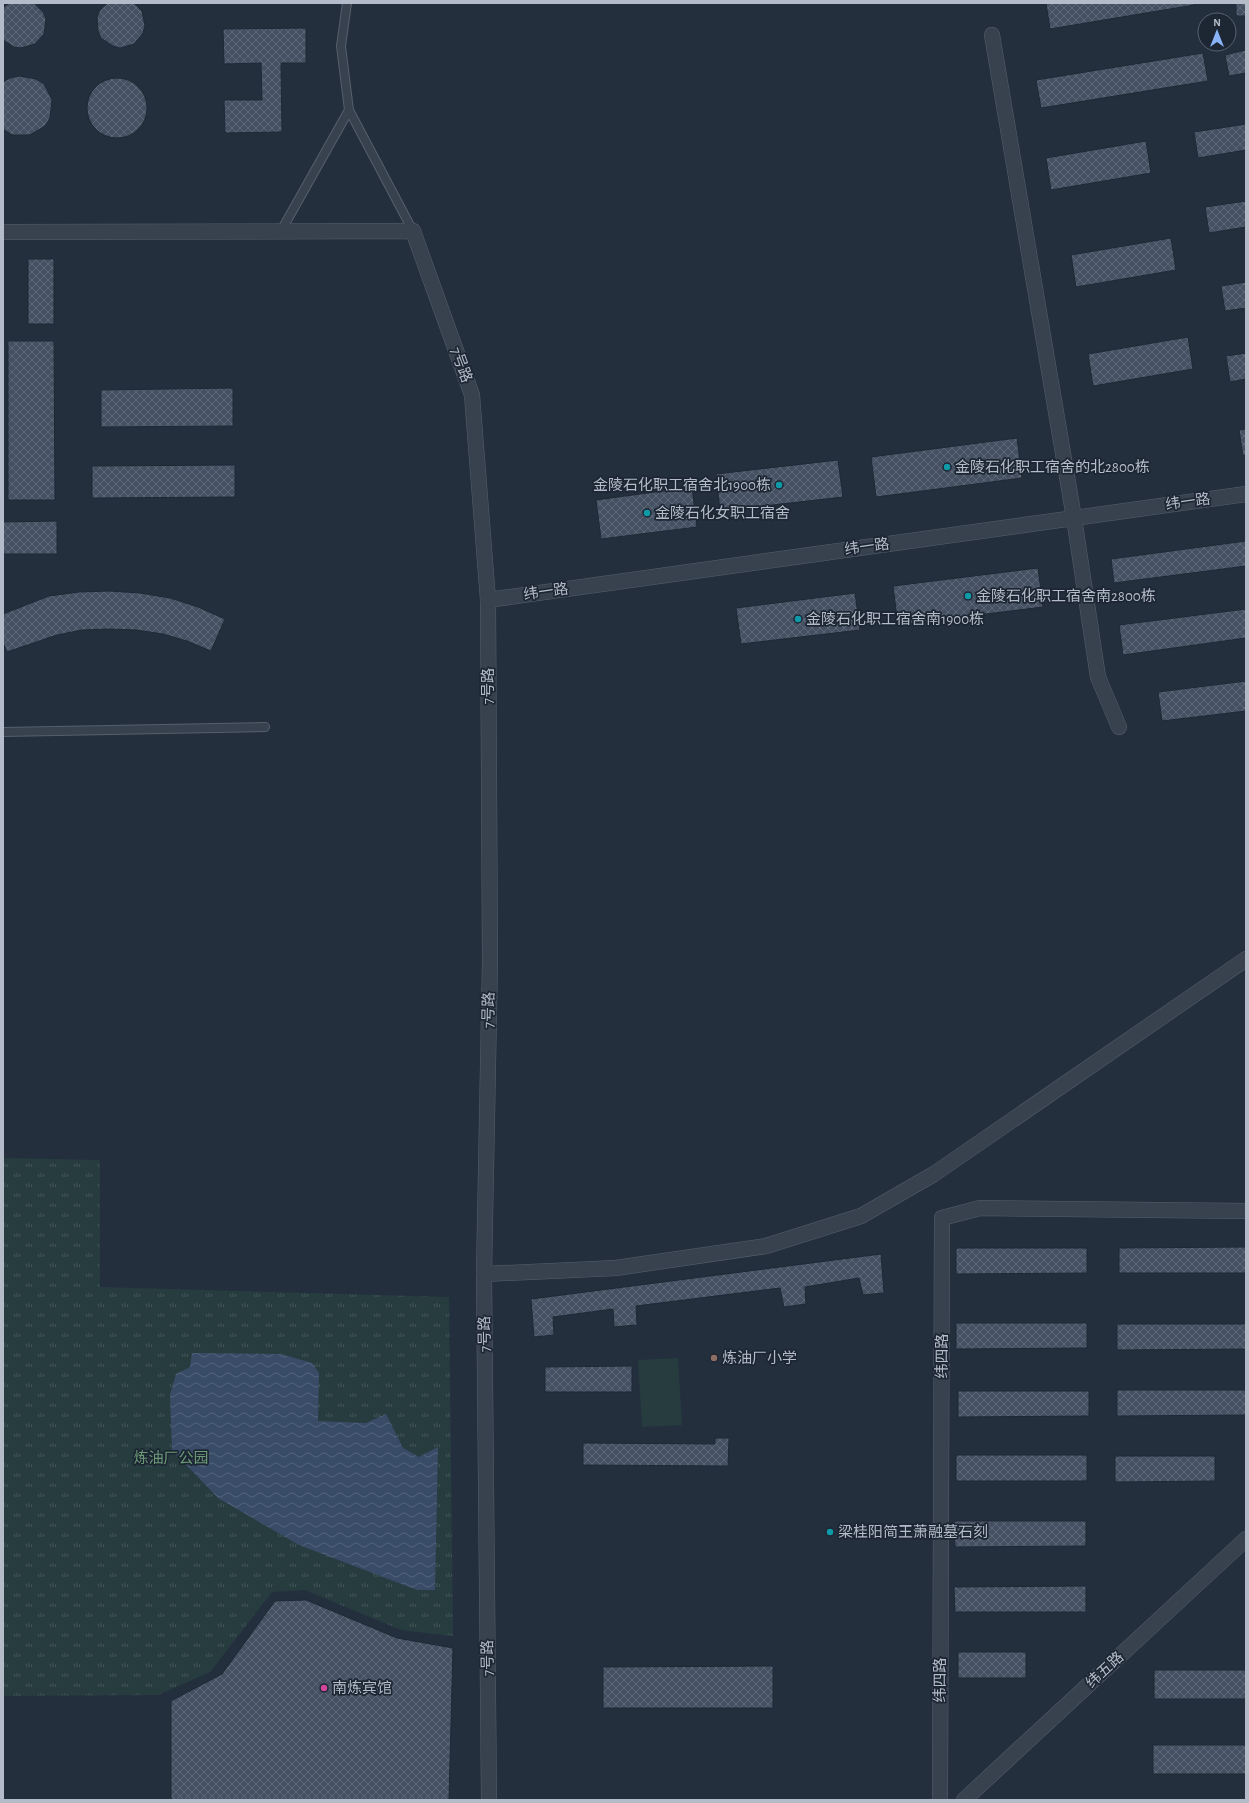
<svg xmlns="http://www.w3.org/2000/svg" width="1249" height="1803" font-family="'Alegreya Sans','Noto Sans SC',sans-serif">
  <defs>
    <pattern id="park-tufts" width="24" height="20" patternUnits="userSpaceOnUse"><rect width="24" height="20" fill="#263c3f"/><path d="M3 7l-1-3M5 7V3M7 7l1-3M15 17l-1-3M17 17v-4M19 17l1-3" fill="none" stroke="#435659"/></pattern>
    <pattern id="water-waves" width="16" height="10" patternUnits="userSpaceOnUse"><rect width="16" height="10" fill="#394c67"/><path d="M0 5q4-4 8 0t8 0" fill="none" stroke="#53647b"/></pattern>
    <pattern id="building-cross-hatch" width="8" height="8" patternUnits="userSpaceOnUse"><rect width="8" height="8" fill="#455162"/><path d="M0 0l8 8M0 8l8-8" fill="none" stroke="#5d6877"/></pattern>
  </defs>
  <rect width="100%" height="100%" fill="#242f3e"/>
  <path fill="url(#park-tufts)" d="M3,1158L100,1160V1287L449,1297L453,1636L401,1630L305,1590L272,1592L210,1672L158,1695L3,1696Z"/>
  <path fill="#263c3f" d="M678,1358L682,1425L642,1427L638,1360Z"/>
  <path fill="url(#water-waves)" d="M192,1353L281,1354L312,1363L319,1373L318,1421L366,1423L386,1414L403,1448L419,1457L438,1447L435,1590H417L299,1545L218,1498L172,1450L170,1395L176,1374L190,1367Z"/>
  <g fill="url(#building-cross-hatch)" stroke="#1f2835">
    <path d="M9,3H34L43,12L46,19L44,34L35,44L21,48L14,47L3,40V8Z"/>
    <path d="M108,3H134L142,11L145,26L143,33L134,44L120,48L113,46L101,38L98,31L97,17L100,10Z"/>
    <path d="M1046,3H1194V5L1050,29Z"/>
    <rect x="1236" y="3" width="10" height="13"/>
    <path d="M306,28V63H281L282,132L225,133L224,100H262L261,63L224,64L223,29Z"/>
    <path d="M1246,50V73L1229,76L1225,55Z"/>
    <path d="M1203,53L1208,81L1041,108L1036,80Z"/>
    <path d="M19,76L36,79L44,84L52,100L50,118L45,126L30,135H12L3,129V82L10,78Z"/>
    <circle cx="117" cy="108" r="30"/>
    <path d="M1246,124V150L1198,158L1194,132Z"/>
    <path d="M1146,141L1151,173L1051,190L1046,158Z"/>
    <path d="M1246,201V227L1209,233L1205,207Z"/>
    <path d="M1171,238L1176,270L1076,287L1071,255Z"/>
    <rect x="28" y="259" width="26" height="65"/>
    <path d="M1246,282V308L1225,311L1221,286Z"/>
    <path d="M1188,337L1193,369L1093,386L1088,354Z"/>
    <path d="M8,341H54L55,500H8Z"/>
    <path d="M1246,353V379L1230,382L1226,356Z"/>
    <path d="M233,388V426L101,427V390Z"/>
    <path d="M1246,429V455L1243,456L1239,430Z"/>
    <path d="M1017,438L1022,478L876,497L871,457Z"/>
    <path d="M838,460L843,497L720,511L716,474Z"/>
    <path d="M235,465V497L92,498V466Z"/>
    <path d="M692,487L697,527L601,539L596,500Z"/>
    <path d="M57,521V554H3V522Z"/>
    <path d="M1246,541V566L1114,583L1111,559Z"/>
    <path d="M1038,568L1043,607L898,625L893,586Z"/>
    <path d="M109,591L140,593L170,598L198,607L225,619L211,651L187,641L163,634L136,630L109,629L82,630L57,635L7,652L3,642V614L49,596L79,592Z"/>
    <path d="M855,593L860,630L741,644L736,608Z"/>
    <path d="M1246,609V638L1123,655L1119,625Z"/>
    <path d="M1246,681V711L1162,721L1158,692Z"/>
    <path d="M1246,1247V1273H1119V1248Z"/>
    <path d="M956,1248H1087V1273L956,1274Z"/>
    <path d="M881,1254L884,1293L863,1295L859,1278L805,1287L806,1304L784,1307L780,1288L636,1306L637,1325L614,1327L613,1309L553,1317L554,1335L534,1337L531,1299Z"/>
    <path d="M956,1323H1087V1348L956,1349Z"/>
    <path d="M1117,1324H1246V1349L1117,1350Z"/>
    <path d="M632,1366V1392H545V1367Z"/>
    <path d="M1117,1390H1246V1415L1117,1416Z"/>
    <path d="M958,1391H1089V1416L958,1417Z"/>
    <path d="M715,1438H729L728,1466L583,1465V1443L715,1444Z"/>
    <rect x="956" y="1455" width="131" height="26"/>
    <path d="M1115,1456H1215V1481L1115,1482Z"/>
    <path d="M954,1521H1086V1546L955,1547Z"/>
    <path d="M1086,1586V1612H955L954,1587Z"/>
    <path d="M306,1600L397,1638L453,1648L449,1800H171V1701L222,1674L275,1601Z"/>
    <rect x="958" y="1652" width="68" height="26"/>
    <path d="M773,1666V1708H603V1667Z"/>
    <rect x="1154" y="1670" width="92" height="29"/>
    <rect x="1153" y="1745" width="93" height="29"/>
  </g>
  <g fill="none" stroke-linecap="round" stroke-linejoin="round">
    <defs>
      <g id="service">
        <path d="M347,3L341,46L349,110L413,231"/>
        <path d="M281,231L349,110"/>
        <path d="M3,732L265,727"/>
      </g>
      <g id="minor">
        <path d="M992,35L1074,518L1098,677L1119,727"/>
        <path d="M3,232L413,231L472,395L488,600L490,961L484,1274L489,1800"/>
        <path d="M488,600L1246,494"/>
        <path d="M484,1274L616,1268L766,1246L861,1216L934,1174L1246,959"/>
        <path d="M940,1800L942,1218L980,1208L1246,1211"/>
        <path d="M964,1800L1246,1539"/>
      </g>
    </defs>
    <use href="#service" stroke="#565f6c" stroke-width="10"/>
    <use href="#minor" stroke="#565f6c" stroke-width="16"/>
    <use href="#service" stroke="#38414e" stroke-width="8"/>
    <use href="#minor" stroke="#38414e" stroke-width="15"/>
  </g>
  <g fill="#0f9aa8" stroke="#1d2633" stroke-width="1.5">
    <circle cx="947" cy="467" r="4"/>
    <circle cx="779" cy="485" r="4"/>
    <circle cx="647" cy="513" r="4"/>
    <circle cx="968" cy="596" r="4"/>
    <circle cx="798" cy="619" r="4"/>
    <circle cx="830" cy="1532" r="4"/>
  </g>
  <circle fill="#8d6e63" stroke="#1d2633" stroke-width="1.5" cx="714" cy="1358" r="4"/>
  <circle fill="#d1479c" stroke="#1d2633" stroke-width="1.5" cx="324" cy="1688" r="4"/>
  <g text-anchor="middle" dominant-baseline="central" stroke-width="3.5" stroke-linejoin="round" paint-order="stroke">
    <g font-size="15" fill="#b4bcc9" stroke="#1d2633">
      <text transform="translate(461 365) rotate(70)">7号路</text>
      <text transform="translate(1188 502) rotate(-8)">纬一路</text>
      <text transform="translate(867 547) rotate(-8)">纬一路</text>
      <text transform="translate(546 592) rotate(-8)">纬一路</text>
      <text transform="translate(488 686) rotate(-90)">7号路</text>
      <text transform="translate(489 1010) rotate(-89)">7号路</text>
      <text transform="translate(485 1334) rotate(-91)">7号路</text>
      <text transform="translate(942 1356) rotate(-90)">纬四路</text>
      <text transform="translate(488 1658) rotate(-91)">7号路</text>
      <text transform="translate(1105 1670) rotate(-43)">纬五路</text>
      <text transform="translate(940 1680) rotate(-90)">纬四路</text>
    </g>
    <g font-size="15" fill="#b4bcc9" stroke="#1d2633" text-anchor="start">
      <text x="955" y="467">金陵石化职工宿舍的北2800栋</text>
      <text x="771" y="485" text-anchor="end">金陵石化职工宿舍北1900栋</text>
      <text x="655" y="513">金陵石化女职工宿舍</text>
      <text x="976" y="596">金陵石化职工宿舍南2800栋</text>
      <text x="806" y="619">金陵石化职工宿舍南1900栋</text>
      <text x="722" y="1358">炼油厂小学</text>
      <text x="838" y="1532">梁桂阳简王萧融墓石刻</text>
      <text x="332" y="1688">南炼宾馆</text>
    </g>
    <g font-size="15" fill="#6b9a76" stroke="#1d2633">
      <text x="171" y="1458">炼油厂公园</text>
    </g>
  </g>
  <rect width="1249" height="1803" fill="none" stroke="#b4bcc9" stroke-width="8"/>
  <g transform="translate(1217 32)"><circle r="19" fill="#1d2633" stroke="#59626f"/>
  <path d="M0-3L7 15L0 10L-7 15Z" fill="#8ab4f8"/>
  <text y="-6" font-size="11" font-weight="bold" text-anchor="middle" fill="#b4bcc9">N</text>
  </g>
</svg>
